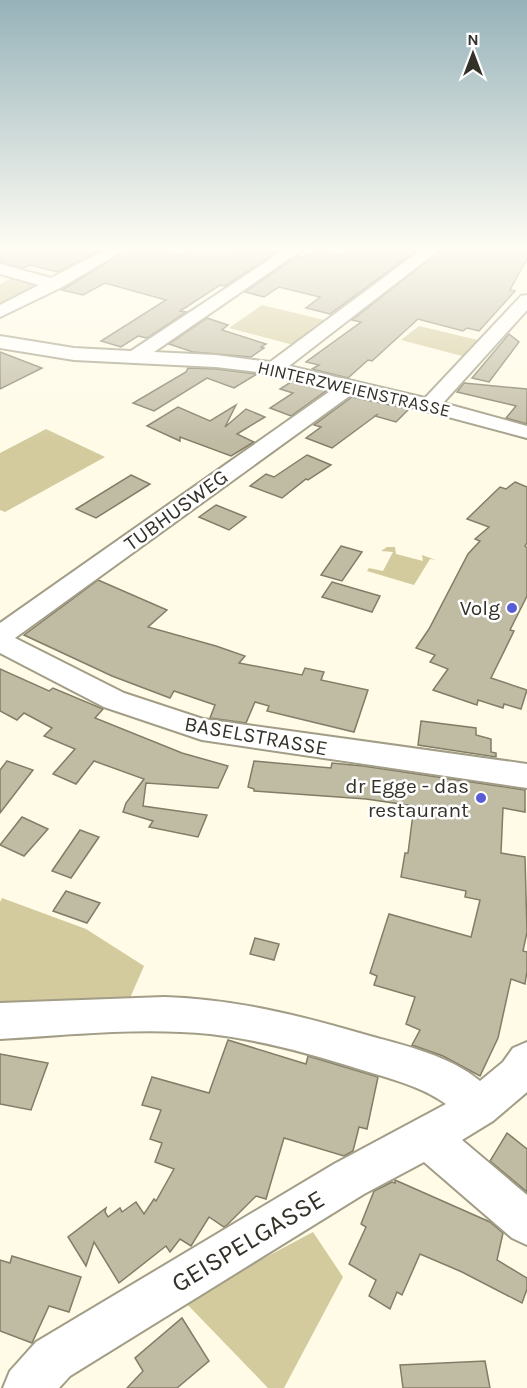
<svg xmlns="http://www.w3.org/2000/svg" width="527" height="1388" font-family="Karla,sans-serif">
  <rect width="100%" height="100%" fill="#fffbe7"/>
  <g fill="#d3ca9d">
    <path d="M14,277L42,285L9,305L0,302V284Z"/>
    <path d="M262,305L328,321L297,346L229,328Z"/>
    <path d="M419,326L482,341L466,357L401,340Z"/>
    <path d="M46,429L105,457L5,512L0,510V453Z"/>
    <path d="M387,547H395L396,554L423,561L422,555L436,560L430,559L414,585L367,571L369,568L383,571L393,552L381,551Z"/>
    <path d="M2,898L86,929L144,966L123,1014L0,1021V902Z"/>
    <path d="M313,1232L343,1277L284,1388H268L184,1301Z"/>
  </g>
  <g fill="#c0bba3" stroke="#827d67" stroke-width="1.5">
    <path d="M0,250H100L58,272L30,265L24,268L0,262Z"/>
    <path d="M127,250H158L183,256L184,250L278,251L225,286L220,285L180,311L186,312L147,338L138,336L121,347L101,341L166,300L105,283L83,295L62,290Z"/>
    <path d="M315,250L344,255L345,250H417L330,314L306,308L320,297L279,287L264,297L245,292L297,256L303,257Z"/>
    <path d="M441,250H527V259L510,290L515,291L479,331L467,328L463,331L418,319L372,361L368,360L348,378L312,369L319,365L306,362L361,322L352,320Z"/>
    <path d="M207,318L228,325L222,330L266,344L261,347L264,348L251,357L193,352L169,344Z"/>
    <path d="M509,334L519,342L489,382L472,378Z"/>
    <path d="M0,352L42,368L0,389Z"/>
    <path d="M188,368L216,369L257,374L234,388L207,378L154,411L133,403L186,372Z"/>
    <path d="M294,380L330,388L291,416L270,408L293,393L280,389Z"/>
    <path d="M464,383L527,389V424L506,418L516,406L457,392Z"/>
    <path d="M352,397L409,409L396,422L375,416L378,414L332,448L306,438L321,427L314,425Z"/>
    <path d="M236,405L225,427L246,409L265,417L237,434L254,442L231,456L180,437V441L147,426L178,407L210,421Z"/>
    <path d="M307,455L331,465L308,480L306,479L282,498L250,486L266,474L274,477Z"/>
    <path d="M131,475L150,484L96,518L76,509Z"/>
    <path d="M515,482L527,487V543L525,546L527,548V596L510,630L514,631L491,678L527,690L521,709L504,704L503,708L478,700L477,705L433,690L448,669L430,662L435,655L416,648L429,629L468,554L480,541L475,539L489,527L467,519L500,487L506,489Z"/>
    <path d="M216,505L246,517L229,530L199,517Z"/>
    <path d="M341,546L362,552L342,581L321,575Z"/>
    <path d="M98,580L167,610L148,627L216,646L245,656L239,663L302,675L305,668L324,672L321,680L368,690L354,732L267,711L269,706L255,702L246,723L210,718L215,705L174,691L170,698L112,676L24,635Z"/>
    <path d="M332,582L380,596L372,612L322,597Z"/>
    <path d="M0,669L49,691L53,688L103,709L95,718L182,753L228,766L218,788L146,783L143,806L207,815L198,837L149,827L153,821L123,812L126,803L144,779L94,761L76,784L53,774L75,749L44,736L52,728L24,713L17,720L0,711Z"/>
    <path d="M421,721L476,728V735L491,739V752L496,753V757L418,745Z"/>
    <path d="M7,761L33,770L0,813V770Z"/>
    <path d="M254,761L331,768L332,763L363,766L525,790V812L503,808L501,853L525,857L527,932L523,951L527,952V971L525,984L511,979L498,1038L480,1076L443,1056L412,1045L420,1030L406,1024L415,997L374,985L377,976L370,973L389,914L471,937L480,900L465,897L466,891L401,877L405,853H408L414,806L366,799L254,791V789L248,787Z"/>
    <path d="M22,817L48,829L24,856L0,845Z"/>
    <path d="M80,830L99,837L71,878L52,871Z"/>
    <path d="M66,891L100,903L87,923L53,911Z"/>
    <path d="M255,938L279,944L274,960L250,954Z"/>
    <path d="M228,1040L306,1064L308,1056L378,1077L367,1129L359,1127L353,1151L344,1156L284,1138L266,1199L256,1196L227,1225L224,1227L209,1217L191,1246L180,1239L170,1252L166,1246L119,1283L94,1242L86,1266L68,1237L106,1208L105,1212L108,1217L120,1208L122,1212L136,1202L144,1214L154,1199L156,1201L174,1169L155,1162L162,1143L150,1139L161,1110L142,1105L152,1077L209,1093Z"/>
    <path d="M0,1054L48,1063L31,1110L0,1104Z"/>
    <path d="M507,1133L527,1149V1192L490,1161Z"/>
    <path d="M395,1180L490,1222L503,1233L497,1260L527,1278V1289L522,1303L462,1272L420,1254L402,1295L397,1292L390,1309L369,1296L376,1280L349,1264L366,1227L361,1224L374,1191L392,1182L395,1183Z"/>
    <path d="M12,1256L81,1277L69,1312L49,1306L32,1343L0,1331V1260L10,1263Z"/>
    <path d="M182,1318L209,1361L177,1388H127L143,1371L135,1358Z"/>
    <path d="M485,1361L490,1388H403L400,1365Z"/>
  </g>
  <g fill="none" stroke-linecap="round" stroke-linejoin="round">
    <defs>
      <g id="minor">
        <path d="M105,250H125L60,288L0,317V305L39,285L0,274V264L51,278Z"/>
        <path d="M284,250H302L154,352L216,355L270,362L421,250H439L289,366L425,398L521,296L527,295V310L443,403L527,426V438L355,392L15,638L124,693L203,719L527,764V788L202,740L104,707L0,653V623L336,387L274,374L216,367L74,360L0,348V336L74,348L131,351Z"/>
        <path d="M164,997C235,999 302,1016 370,1036C407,1046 450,1056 480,1081L503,1062L513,1048L527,1042V1092L493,1121L462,1140L527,1195V1245L512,1238L424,1162L364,1194L70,1376L59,1388H3L10,1371L36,1342L334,1164L446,1104C421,1086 391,1079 362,1070C312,1054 262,1040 210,1034C141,1027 70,1035 0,1039V1003Z"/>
      </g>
    </defs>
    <use href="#minor" stroke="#a29d86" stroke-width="4"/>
    <use href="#minor" fill="#fff" fill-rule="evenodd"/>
  </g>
  <linearGradient id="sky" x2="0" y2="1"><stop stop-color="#96b2b9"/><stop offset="0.56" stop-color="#fffdf4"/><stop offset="1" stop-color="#fffdf4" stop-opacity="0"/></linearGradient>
  <rect width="527" height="444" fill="url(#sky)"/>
  <g fill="#595cd4" stroke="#fff" stroke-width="2">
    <circle cx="512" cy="608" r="6"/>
    <circle cx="481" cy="798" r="6"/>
  </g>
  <g text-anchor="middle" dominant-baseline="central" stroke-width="5" stroke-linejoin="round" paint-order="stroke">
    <g font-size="18" fill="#333128" stroke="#fff">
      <text transform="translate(354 389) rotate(13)">HINTERZWEIENSTRASSE</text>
    </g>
    <g font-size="21" fill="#333128" stroke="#fff">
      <text transform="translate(176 510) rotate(-36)">TUBHUSWEG</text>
      <text transform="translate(256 736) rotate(10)">BASELSTRASSE</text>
    </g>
    <g font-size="21" fill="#333128" stroke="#fff" text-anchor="end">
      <text x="500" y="608">Volg</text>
      <text x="469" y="786">dr Egge - das<tspan x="469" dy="24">restaurant</tspan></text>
    </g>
    <g font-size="26" fill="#333128" stroke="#fff">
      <text transform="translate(248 1241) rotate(-31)">GEISPELGASSE</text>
    </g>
  </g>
  <g transform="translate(473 54)" stroke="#ffffff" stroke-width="4.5" paint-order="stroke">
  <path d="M0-4.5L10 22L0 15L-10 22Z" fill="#333128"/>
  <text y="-9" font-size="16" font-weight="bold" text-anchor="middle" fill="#333128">N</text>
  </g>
</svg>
